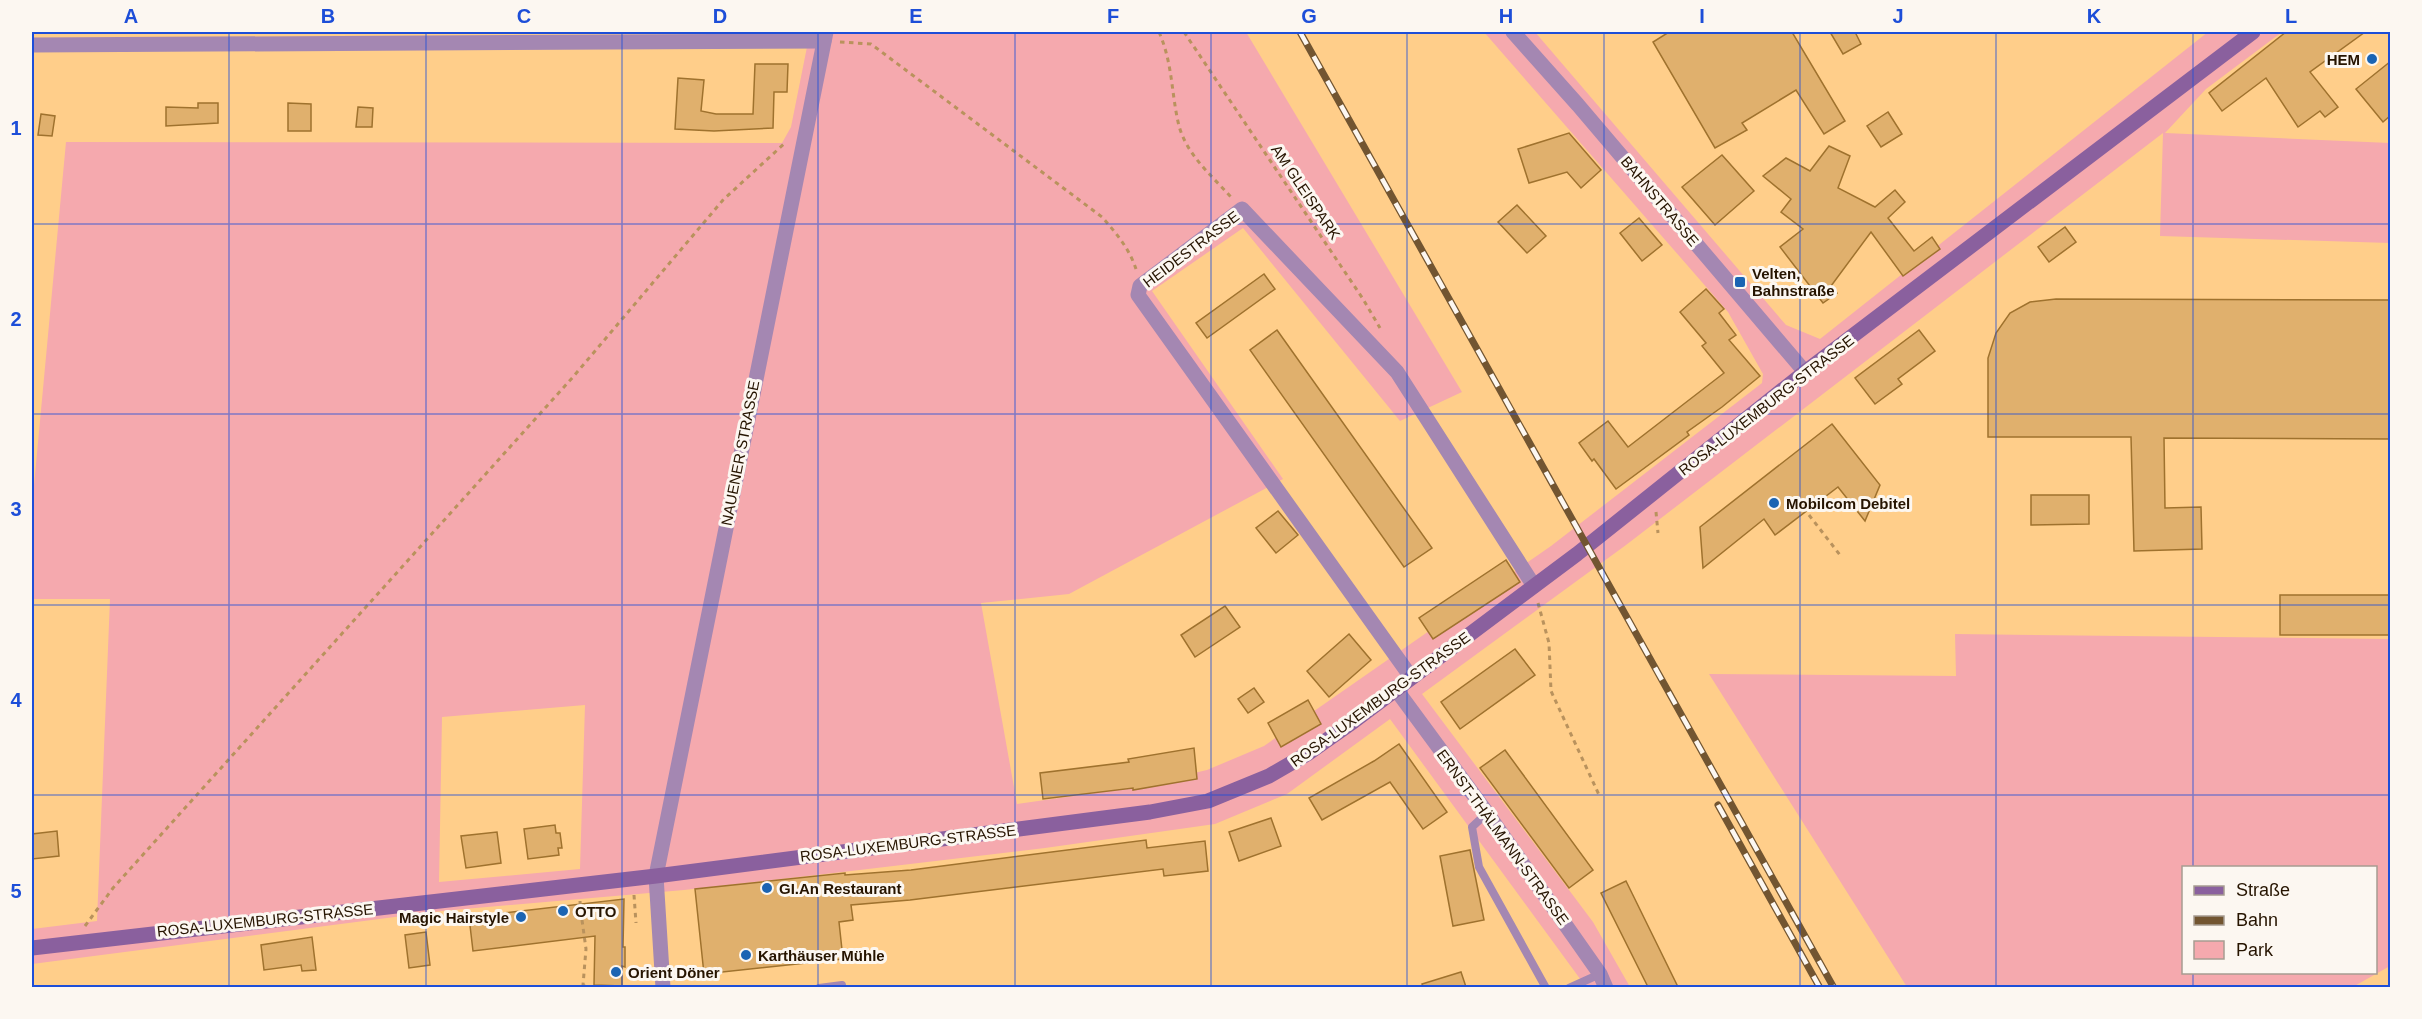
<svg xmlns="http://www.w3.org/2000/svg" width="2422" height="1019" font-family="Helvetica,sans-serif">
  <rect width="100%" height="100%" fill="#ffce8a"/>
  <g fill="#f5a9ae" fill-rule="evenodd">
    <path d="M810,32H1246L1462,392L1400,421L1243,228L1152,291L1283,479L1069,594L981,603L1017,804L1130,788L1207,770L1264,746L1551,546L1762,383L1763,374L1728,312L1484,32H1535L1786,325L1820,339L2208,32H2282L2206,89L2165,133L2390,143V243L2160,236L2163,133L1626,545L1422,694L1593,922L1630,987H1586L1390,719L1287,794L1215,824L1045,848L851,871L684,890L441,911L32,964V929L97,921L110,599H32V507L66,142L782,143L791,127ZM585,705L580,869L439,882L442,717Z"/>
    <path d="M1955,634L2390,639V966L2351,988L1907,987L1709,674L1956,676ZM2184,868H2376V972H2184Z"/>
  </g>
  <g fill="#e0b06d" stroke="#9f722e" stroke-width="1.5">
    <path d="M1669,32H1792L1845,121L1824,134L1796,90L1742,123L1747,130L1715,148L1653,42Z"/>
    <path d="M1830,32H1855L1861,44L1843,54Z"/>
    <path d="M2286,32H2365L2310,72L2338,107L2325,117L2320,111L2298,127L2266,78L2222,111L2209,93Z"/>
    <path d="M2391,61V115L2383,122L2356,89Z"/>
    <path d="M755,64H788L787,92H774L773,128L714,131L675,129L678,78L704,80L701,111L716,114H753Z"/>
    <path d="M198,103H218V123L166,126V107L198,108Z"/>
    <path d="M288,103L311,104V131H288Z"/>
    <path d="M358,107L373,108L372,127H356Z"/>
    <path d="M1888,112L1902,134L1881,147L1867,126Z"/>
    <path d="M41,114L55,116L52,136L38,135Z"/>
    <path d="M1569,133L1601,170L1581,188L1567,172L1529,183L1518,149Z"/>
    <path d="M1829,146L1850,156L1838,188L1875,207L1895,190L1905,202L1888,218L1914,251L1932,237L1940,249L1903,276L1871,232L1831,286L1837,293L1823,303L1780,247L1803,229L1781,212L1791,199L1763,176L1786,158L1810,171Z"/>
    <path d="M1722,155L1754,191L1715,225L1682,187Z"/>
    <path d="M1517,205L1546,236L1527,253L1498,222Z"/>
    <path d="M1639,218L1662,245L1642,261L1620,233Z"/>
    <path d="M2065,227L2076,242L2049,262L2038,247Z"/>
    <path d="M1264,274L1275,289L1207,338L1196,323Z"/>
    <path d="M1706,289L1724,309L1719,313L1736,335L1729,340L1760,376L1722,407L1687,432L1689,435L1616,489L1594,459L1592,461L1579,443L1608,421L1628,447L1724,373L1702,346L1706,343L1680,312Z"/>
    <path d="M2056,299L2391,300V439L2164,438L2165,508L2201,507L2202,549L2134,551L2131,437H1988V358L1996,333L2010,313L2030,302Z"/>
    <path d="M1277,330L1432,548L1404,567L1250,350Z"/>
    <path d="M1919,330L1935,351L1898,379L1902,384L1875,404L1855,378Z"/>
    <path d="M1832,424L1880,485L1865,521L1838,487L1775,535L1764,519L1703,568L1700,527Z"/>
    <path d="M2031,495H2089V524L2031,525Z"/>
    <path d="M1278,511L1298,535L1276,553L1256,528Z"/>
    <path d="M1506,560L1520,582L1433,639L1419,618Z"/>
    <rect x="2280" y="595" width="111" height="40"/>
    <path d="M1225,606L1240,627L1195,657L1181,635Z"/>
    <path d="M1349,634L1371,660L1329,697L1307,671Z"/>
    <path d="M1515,649L1535,675L1460,729L1441,702Z"/>
    <path d="M1254,688L1264,702L1248,713L1238,699Z"/>
    <path d="M1308,700L1321,724L1281,747L1268,723Z"/>
    <path d="M1399,744L1447,812L1423,829L1390,782L1322,820L1309,798L1374,761Z"/>
    <path d="M1194,748L1197,779L1133,790V788L1043,799L1040,773L1129,762L1128,759Z"/>
    <path d="M1505,750L1593,870L1569,888L1480,768Z"/>
    <path d="M1271,818L1281,846L1239,861L1229,832Z"/>
    <path d="M555,825L556,833H560L562,848H558L559,855L528,859L524,829Z"/>
    <path d="M57,831L59,856L32,859V834Z"/>
    <path d="M497,832L501,863L466,868L461,836Z"/>
    <path d="M1146,840L1147,848L1205,841L1208,871L1164,876L1163,869L910,900L851,905L853,920L839,922L843,959L704,974L695,889L845,873V875L911,870Z"/>
    <path d="M1470,850L1484,920L1453,926L1440,856Z"/>
    <path d="M1626,881L1678,987H1648L1601,893Z"/>
    <path d="M624,899L623,947H625V967L622,966V986L594,985L595,936L473,951L469,917Z"/>
    <path d="M426,932L430,965L409,968L405,935Z"/>
    <path d="M312,937L316,970L302,971L301,965L264,970L261,945Z"/>
    <path d="M1461,972L1466,987H1423L1422,984Z"/>
  </g>
  <g fill="none" stroke-linecap="round" stroke-linejoin="round">
    <g stroke="#b9925d" stroke-width="3" stroke-dasharray="4.5 4.5" stroke-linecap="butt">
      <path d="M1159,32C1173,64 1171,93 1179,126C1187,155 1212,176 1231,197"/>
      <path d="M1184,32L1363,299L1380,328"/>
      <path d="M840,42L871,44L1102,217C1116,233 1129,248 1136,269"/>
      <path d="M1656,512L1658,533"/>
      <path d="M1809,515L1840,555"/>
      <path d="M1538,603L1549,643L1551,691L1600,797"/>
      <path d="M634,895L636,923"/>
      <path d="M580,901L581,916"/>
      <path d="M582,920L586,949L583,985L588,988"/>
      <path d="M85,926L113,888L573,377L723,200L786,142"/>
    </g>
    <g stroke="#a487b2" stroke-width="8">
      <path d="M1487,813L1472,827L1479,867L1546,988"/>
      <path d="M819,988L842,985"/>
      <path d="M1569,988L1600,974"/>
    </g>
    <g stroke="#a487b2" stroke-width="15">
      <path d="M32,45L824,41"/>
      <path d="M1411,677L1138,295L1140,286L1242,209L1397,372L1534,586"/>
      <path d="M1395,688L1487,813L1600,974L1606,988"/>
      <path d="M663,988L656,876L826,32"/>
    </g>
    <path stroke="#a487b2" stroke-width="15" d="M1513,32L1578,105L1805,372"/>
    <path stroke="#8a609e" stroke-width="15" d="M32,948L656,876L1150,812L1208,801L1269,776L1307,754L1354,721L1577,554L1805,372L2253,32"/>
    <defs>
      <g id="rail">
        <path d="M1300,32L1834,988"/>
        <path d="M1718,805L1820,988"/>
      </g>
    </defs>
    <use href="#rail" stroke="#725531" stroke-width="7"/>
    <use href="#rail" stroke="#fcf7f1" stroke-width="4.5" stroke-dasharray="14" stroke-linecap="butt"/>
  </g>
  <path fill="none" stroke="#1d4ed8" stroke-width="1.5" stroke-opacity="0.55" d="M229,32V988M426,32V988M622,32V988M818,32V988M1015,32V988M1211,32V988M1407,32V988M1604,32V988M1800,32V988M1996,32V988M2193,32V868M32,224H2390M32,414H2390M32,605H2390M32,795H2390M2193,972V988"/>
  <g fill="#1b64b3" stroke="#fcf7f1" stroke-width="2">
    <circle cx="2372" cy="59" r="6"/>
    <rect x="1734" y="276" width="12" height="12" rx="3"/>
    <circle cx="1774" cy="503" r="6"/>
    <circle cx="767" cy="888" r="6"/>
    <circle cx="563" cy="911" r="6"/>
    <circle cx="521" cy="917" r="6"/>
    <circle cx="746" cy="955" r="6"/>
    <circle cx="616" cy="972" r="6"/>
  </g>
  <g text-anchor="middle" dominant-baseline="central" stroke-width="6" stroke-linejoin="round" paint-order="stroke">
    <g font-size="15" font-weight="bold" fill="#261400" stroke="#fcf7f1" text-anchor="start">
      <text x="2360" y="59" text-anchor="end">HEM</text>
      <text x="1752" y="273">Velten,<tspan x="1752" dy="17">Bahnstraße</tspan></text>
      <text x="1786" y="503">Mobilcom Debitel</text>
      <text x="779" y="888">GI.An Restaurant</text>
      <text x="575" y="911">OTTO</text>
      <text x="509" y="917" text-anchor="end">Magic Hairstyle</text>
      <text x="758" y="955">Karthäuser Mühle</text>
      <text x="628" y="972">Orient Döner</text>
    </g>
    <g font-size="15" fill="#261400" stroke="#fcf7f1">
      <text transform="translate(1306 192) rotate(56)">AM GLEISPARK</text>
      <text transform="translate(1660 201) rotate(50)">BAHNSTRASSE</text>
      <text transform="translate(1191 249) rotate(-37)">HEIDESTRASSE</text>
      <text transform="translate(1766 405) rotate(-38)">ROSA-LUXEMBURG-STRASSE</text>
      <text transform="translate(740 453) rotate(-79)">NAUENER STRASSE</text>
      <text transform="translate(1380 699) rotate(-36)">ROSA-LUXEMBURG-STRASSE</text>
      <text transform="translate(1503 837) rotate(54)">ERNST-THÄLMANN-STRASSE</text>
      <text transform="translate(908 843) rotate(-7)">ROSA-LUXEMBURG-STRASSE</text>
      <text transform="translate(265 920) rotate(-6)">ROSA-LUXEMBURG-STRASSE</text>
    </g>
  </g>
  <rect width="2422" height="1019" fill="none" stroke="#fcf7f1" stroke-width="66"/>
  <rect x="2182" y="866" width="195" height="108" fill="#fcf7f1" stroke="#a69c91" stroke-width="1.5"/>
  <rect x="2194" y="886" width="30" height="9" fill="#8a609e" stroke="#a69c91" stroke-width="1.5"/>
  <text x="2236" y="896" font-size="18" fill="#261400">Straße</text>
  <rect x="2194" y="916" width="30" height="9" fill="#725531" stroke="#a69c91" stroke-width="1.5"/>
  <text x="2236" y="926" font-size="18" fill="#261400">Bahn</text>
  <rect x="2194" y="941" width="30" height="18" fill="#f5a9ae" stroke="#a69c91" stroke-width="1.5"/>
  <text x="2236" y="956" font-size="18" fill="#261400">Park</text>
  <rect x="33" y="33" width="2356" height="953" fill="none" stroke="#1d4ed8" stroke-width="2"/>
  <g font-size="20" text-anchor="middle" font-weight="bold" fill="#1d4ed8">
    <text x="131" y="23">A</text>
    <text x="328" y="23">B</text>
    <text x="524" y="23">C</text>
    <text x="720" y="23">D</text>
    <text x="916" y="23">E</text>
    <text x="1113" y="23">F</text>
    <text x="1309" y="23">G</text>
    <text x="1506" y="23">H</text>
    <text x="1702" y="23">I</text>
    <text x="1898" y="23">J</text>
    <text x="2094" y="23">K</text>
    <text x="2291" y="23">L</text>
    <text x="16" y="135">1</text>
    <text x="16" y="326">2</text>
    <text x="16" y="516">3</text>
    <text x="16" y="707">4</text>
    <text x="16" y="898">5</text>
  </g>
</svg>
